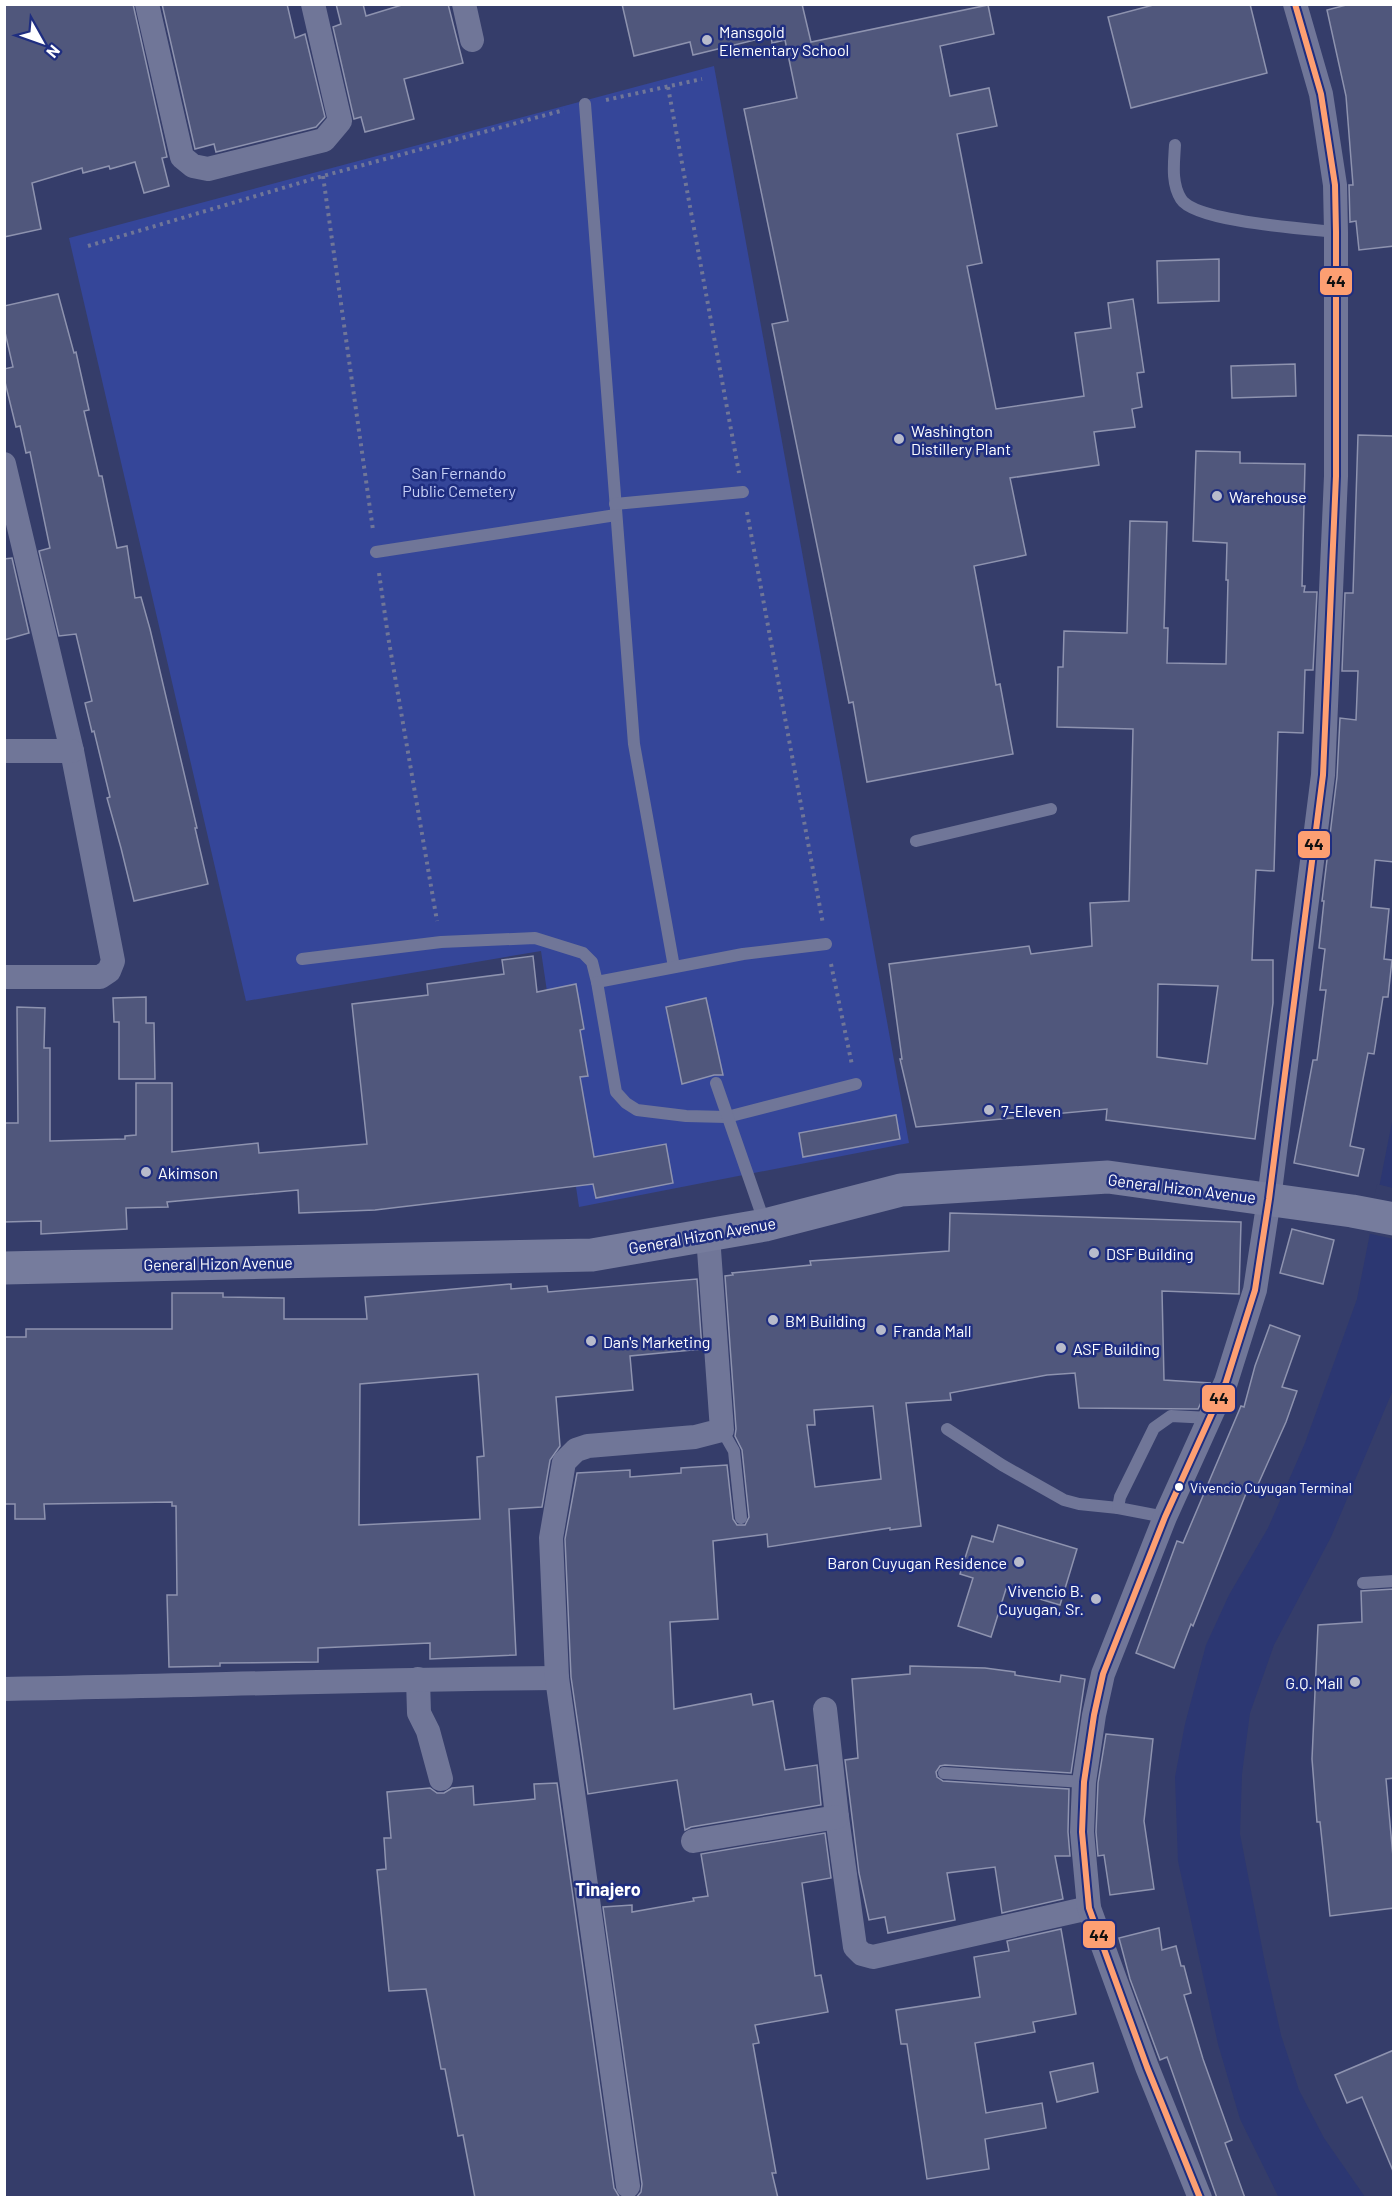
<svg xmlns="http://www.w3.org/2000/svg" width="1398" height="2202" font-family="Barlow,sans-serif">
  <rect width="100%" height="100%" fill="#353d6a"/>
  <path fill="#354699" d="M714,66L909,1143L579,1207L541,951L246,1001L69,238Z"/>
  <path fill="#2c3772" d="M1393,1117V1390L1331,1537L1274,1645L1250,1713L1242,1774L1240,1834L1266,1968L1281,2035L1299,2090L1324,2138L1365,2197L1279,2198L1240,2119L1218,2044L1178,1861L1175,1777L1185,1724L1206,1645L1229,1595L1268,1528L1305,1443L1357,1299Z"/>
  <path fill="#353d6a" d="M1377,1184L1393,1188V1239L1367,1233Z"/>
  <g fill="#50577c" stroke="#8e93af" stroke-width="1.5" fill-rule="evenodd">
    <path d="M4,4H133L167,157L162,158L169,186L144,193L135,162L110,169L109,166L83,173L82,168L32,183L41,229L4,237Z"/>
    <path d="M162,4H287L295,38L305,34L325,117L316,127L216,152L214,144L195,149Z"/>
    <path d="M336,4H363L366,16L405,4H448L463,63L404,79L414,119L365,132L361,117L354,119L333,27L341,24Z"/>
    <path d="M622,4H802L811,42L988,5L994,34L940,46L950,96L989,88L997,126L957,134L982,263L967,266L996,409L1084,396L1075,333L1111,328L1108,303L1133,299L1144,372L1137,373L1142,407L1132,409L1135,427L1094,432L1099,465L1010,478L1026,555L974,566L996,685L1000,684L1013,754L867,782L853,702L849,703L772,324L788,321L744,109L797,98L785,40L772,43L771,36L693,55L690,42L634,56Z"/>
    <path d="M1157,4H1250L1267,73L1131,108L1108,17Z"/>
    <path d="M1350,4H1394V246L1359,250L1356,221L1350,222L1349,185H1353L1346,96L1327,10Z"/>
    <path d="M1219,259V301L1158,303L1157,261Z"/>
    <path d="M58,294L74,353L76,352L89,410L84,411L99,476H102L117,548L127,546L135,598L141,597L150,629L197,828H195L208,884L134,901L121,848L107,798L110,797L94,731L92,732L85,703L92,701L76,634L59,636L39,551L50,548L30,452L26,453L20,426L16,427L4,378V369L13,367L4,328V306Z"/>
    <path d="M1295,364L1296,396L1232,398L1231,366Z"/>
    <path d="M1358,435L1394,436V862L1375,860L1371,907L1389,909L1384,959L1392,960L1388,997H1383L1374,1054L1368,1053L1350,1146L1364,1149L1358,1176L1294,1163L1313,1060H1317L1326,990H1320L1325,949L1319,948L1324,901H1322L1337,777L1340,718L1356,720L1358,671H1342L1345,593H1353Z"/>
    <path d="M1196,451L1240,452V463L1305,464L1302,586H1305L1304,592H1317L1313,670H1305L1303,733L1278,732L1274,871L1256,870L1252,960H1273V1003L1255,1139L1106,1120L1107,1109L916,1127L900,1059H902L889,964L1029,946L1031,954L1092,946L1090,903L1129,901L1133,729L1057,727L1058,667H1063L1064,631L1127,633L1130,521L1167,522L1164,628H1168L1167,663L1226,664L1228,580H1226L1227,543L1193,541ZM1158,984L1218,986L1207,1064L1157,1057Z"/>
    <path d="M12,558L29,633L4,640V559Z"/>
    <path d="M533,956L537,992L576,984L584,1029L580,1030L588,1076L580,1077L594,1157L666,1144L673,1183L596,1198L593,1184L375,1210L299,1213L298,1190L167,1202L168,1207L126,1208L127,1229L41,1234V1221L4,1222V1123H18L17,1007L45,1008L44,1048H50V1141L125,1139V1136L136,1135V1083H172V1152L258,1143L259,1153L367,1144L352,1004L428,995L427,984L504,974L502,960Z"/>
    <path d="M146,997V1023H154L155,1079H119V1022H114L113,998Z"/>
    <path d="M706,998L723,1075H714L682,1084L666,1007Z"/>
    <path d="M896,1115L900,1139L803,1157L799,1133Z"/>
    <path d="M950,1213L1241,1222L1239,1294L1162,1291L1164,1380L1210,1383L1198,1409L1079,1408L1075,1373L1047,1375L950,1393L951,1400L906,1403L921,1526L890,1530V1528L768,1547L767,1534L713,1541L718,1619L670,1622L674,1709L751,1694L753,1705L773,1701L785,1770L817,1765L821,1805L691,1827L685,1830L677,1780L588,1794L571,1677L565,1539L577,1473L630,1470V1477L681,1473V1468L727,1465L733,1519L737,1525H745L749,1517L742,1450L735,1436L736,1429L725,1276L733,1275L732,1273L811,1265L810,1261L949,1251ZM873,1406L881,1479L815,1487L807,1425H815L814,1410Z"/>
    <path d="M1292,1229L1334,1240L1323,1284L1280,1273Z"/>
    <path d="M697,1279L702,1349L630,1356L633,1390L556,1397L560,1446L550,1460L542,1507L509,1509L516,1655L430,1659V1643L318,1648V1662L220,1663V1666L169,1667L167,1595H177L176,1506H172V1502L44,1504L45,1519H15V1504H4V1337H26V1329H172V1293H223V1297L284,1298V1319H367L365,1297L511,1284V1289L547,1286L548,1292ZM478,1374L484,1456L477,1457L480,1519L359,1525L360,1384Z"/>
    <path d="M1270,1325L1300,1336L1282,1387L1297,1391L1286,1422L1256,1489L1249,1486L1193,1626L1191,1624L1174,1668L1136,1653L1177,1541L1183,1543L1241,1406L1244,1407L1255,1366Z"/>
    <path d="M998,1525L1077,1549L1060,1605L1006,1589L991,1637L958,1626L973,1578L960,1574L972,1536L993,1542Z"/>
    <path d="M1394,1589V1778L1386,1779L1394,1868V1908L1330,1916L1320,1822H1317L1312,1759L1318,1625L1362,1622L1361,1591Z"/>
    <path d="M910,1666L985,1668L1015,1672V1675L1060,1682L1061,1675L1085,1679L1071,1773L945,1765L940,1766L936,1772L937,1777L943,1781L1069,1789L1068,1832L1070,1856H1055L1063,1899L1002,1913L995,1867L947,1873L955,1920L888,1933L885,1917L869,1920L859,1873L845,1760L858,1758L852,1679L910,1674Z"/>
    <path d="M1106,1734L1153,1739L1144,1821L1154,1889L1110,1895L1104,1855L1098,1856L1096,1832L1098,1783Z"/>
    <path d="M557,1783L614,2188L620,2198H475L463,2135L458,2136L445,2069H441L426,1989L389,1991L377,1870L386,1869L384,1838H391L387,1792L430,1788L437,1793H444L452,1788L473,1786L474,1805L535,1799L534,1784Z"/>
    <path d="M825,1833L831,1878L802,1883L815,1976L821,1975L828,2012L755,2025L759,2043L753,2044L776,2173H772L778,2198H636L641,2192L642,2184L603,1907L632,1905V1912L694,1901L693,1898L708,1896L701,1854Z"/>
    <path d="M1159,1928L1162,1950L1176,1946L1181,1966H1184L1191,1993L1184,1995L1203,2059L1232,2140L1225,2143L1245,2198H1217L1167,2057L1160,2060L1130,1979L1119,1938Z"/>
    <path d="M1061,1929L1076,2014L1033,2022L1035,2032L975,2043L986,2113L1042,2103L1046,2128L985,2139L989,2169L927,2179L907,2044H901L896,2010L980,1997L974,1957L1009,1951L1007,1941Z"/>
    <path d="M1394,2050V2171H1393L1362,2097L1347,2103L1335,2075Z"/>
    <path d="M1093,2063L1098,2092L1057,2102L1050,2072Z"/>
  </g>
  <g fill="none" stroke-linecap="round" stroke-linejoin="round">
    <g stroke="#707698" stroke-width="4" stroke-dasharray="3 4.5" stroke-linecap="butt">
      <path d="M668,87L739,473"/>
      <path d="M606,100L702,79"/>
      <path d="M323,176L373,530"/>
      <path d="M88,246L323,176L564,110"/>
      <path d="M747,512L823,924"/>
      <path d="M379,573L388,636L437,921"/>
      <path d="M831,964L852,1065"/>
    </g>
    <g stroke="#707698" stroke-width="12">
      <path d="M585,104L634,744L674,967"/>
      <path d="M1175,145C1174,163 1171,183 1181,199C1195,222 1308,229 1336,232"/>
      <path d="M615,504L743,492"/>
      <path d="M376,552L616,515"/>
      <path d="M916,841L1051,809"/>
      <path d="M302,959L441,942L535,938L583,953L592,962L597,982L743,954L826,944"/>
      <path d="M597,982L616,1092L626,1103L637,1110L686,1116L727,1117L856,1084"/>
      <path d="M716,1083L765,1224"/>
      <path d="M947,1429L1002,1465L1064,1500L1079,1504L1118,1508L1165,1517"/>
      <path d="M722,1430L734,1451L741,1518"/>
      <path d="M1118,1508L1120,1497L1154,1428L1171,1416L1210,1418"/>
      <path d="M1363,1583L1394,1581"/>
      <path d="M944,1773L1084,1782"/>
    </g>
    <g stroke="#707698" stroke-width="24">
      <path d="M147,4L182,157L193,166L208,169L324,140L340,121L313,4"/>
      <path d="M464,4L472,40"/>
      <path d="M4,464L72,751L113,961L109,971L100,977H4"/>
      <path d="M4,751H72"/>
      <path d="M418,1679L419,1713L428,1731L441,1779"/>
      <path d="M4,1689C189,1686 373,1679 557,1678"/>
      <path d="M825,1709L837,1817L855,1947L862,1954L873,1957L1089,1908"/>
      <path d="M693,1841L837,1817"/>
      <path d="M628,2186L557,1678L551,1538L564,1462L576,1450L588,1446L695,1437L722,1430L708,1236"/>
      <path d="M1200,2198L1147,2067L1089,1908L1082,1832L1084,1782L1094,1715L1103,1674L1165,1517L1226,1382L1255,1290L1269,1199L1323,775L1336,476V232L1335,185L1321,94L1295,4"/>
    </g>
    <path stroke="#767c9d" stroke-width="33" d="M4,1268L592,1255L765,1225L901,1190L1108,1177L1352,1211L1394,1219"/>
    <defs>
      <path id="bus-1" d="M1200,2198L1147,2067L1089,1908L1082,1832L1084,1782L1094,1715L1103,1674L1165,1517L1226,1382L1255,1290L1269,1199L1323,775L1336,476V232L1335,185L1321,94L1295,4"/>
    </defs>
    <use href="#bus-1" stroke="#1f2e80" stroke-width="10"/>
    <use href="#bus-1" stroke="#fd9f72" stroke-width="6"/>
  </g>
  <g fill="#b8bbcb" stroke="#1f2e80" stroke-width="2">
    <circle cx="707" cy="40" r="6"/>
    <circle cx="899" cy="439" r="6"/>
    <circle cx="1217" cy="496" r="6"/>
    <circle cx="989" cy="1110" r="6"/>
    <circle cx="146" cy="1172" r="6"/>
    <circle cx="1094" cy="1253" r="6"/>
    <circle cx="773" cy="1320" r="6"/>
    <circle cx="881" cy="1330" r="6"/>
    <circle cx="591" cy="1341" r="6"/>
    <circle cx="1061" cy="1348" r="6"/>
    <circle cx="1019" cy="1562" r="6"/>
    <circle cx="1096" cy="1599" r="6"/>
    <circle cx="1355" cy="1682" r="6"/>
  </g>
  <circle fill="#fff" stroke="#1f2e80" stroke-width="2" cx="1179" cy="1487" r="5"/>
  <g text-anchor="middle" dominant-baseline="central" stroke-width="5" stroke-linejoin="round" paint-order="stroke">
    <g font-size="14" fill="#fff" stroke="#1f2e80" text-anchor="start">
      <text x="1190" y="1487">Vivencio Cuyugan Terminal</text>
    </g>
    <g font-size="16" fill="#fff" stroke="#1f2e80" text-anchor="start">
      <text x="719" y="31">Mansgold<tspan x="719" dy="18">Elementary School</tspan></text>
      <text x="911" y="430">Washington<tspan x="911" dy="18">Distillery Plant</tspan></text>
      <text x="1229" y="496">Warehouse</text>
      <text x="1001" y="1110">7-Eleven</text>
      <text x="158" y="1172">Akimson</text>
      <text x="1106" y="1253">DSF Building</text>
      <text x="785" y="1320">BM Building</text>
      <text x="893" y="1330">Franda Mall</text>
      <text x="603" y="1341">Dan's Marketing</text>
      <text x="1073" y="1348">ASF Building</text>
      <text x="1007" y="1562" text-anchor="end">Baron Cuyugan Residence</text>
      <text x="1084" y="1590" text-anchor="end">Vivencio B.<tspan x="1084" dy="18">Cuyugan, Sr.</tspan></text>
      <text x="1343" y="1682" text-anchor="end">G.Q. Mall</text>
    </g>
    <g font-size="16" fill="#c7d0f6" stroke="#1f2e80">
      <text x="459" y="472">San Fernando<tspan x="459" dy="18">Public Cemetery</tspan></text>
    </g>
    <g font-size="16" fill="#fff" stroke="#1f2e80">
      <text transform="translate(1182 1188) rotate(7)">General Hizon Avenue</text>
      <text transform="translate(702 1235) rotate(-10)">General Hizon Avenue</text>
      <text transform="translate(218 1263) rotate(-1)">General Hizon Avenue</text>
    </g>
    <g font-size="18" font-weight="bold" fill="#fff" stroke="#1f2e80">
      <text x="608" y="1889">Tinajero</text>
    </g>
  </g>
  <g stroke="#1f2e80" stroke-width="2">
    <rect x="1319" y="267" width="34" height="29" rx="6" fill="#fd9f72"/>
    <rect x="1297" y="830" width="34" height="29" rx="6" fill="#fd9f72"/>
    <rect x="1201" y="1384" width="35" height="29" rx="6" fill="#fd9f72"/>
    <rect x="1082" y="1920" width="34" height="29" rx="6" fill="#fd9f72"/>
  </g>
  <g font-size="16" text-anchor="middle" font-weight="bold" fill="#111">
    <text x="1336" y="287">44</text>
    <text x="1314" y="850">44</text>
    <text x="1219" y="1404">44</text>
    <text x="1099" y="1941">44</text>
  </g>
  <rect width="1398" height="2202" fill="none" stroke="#ffffff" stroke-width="12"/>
  <g transform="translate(42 42) rotate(130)" stroke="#1f2e80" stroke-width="4.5" paint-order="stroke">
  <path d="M0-4.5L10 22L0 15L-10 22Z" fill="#ffffff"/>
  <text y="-9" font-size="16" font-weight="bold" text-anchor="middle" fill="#ffffff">N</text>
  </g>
</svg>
